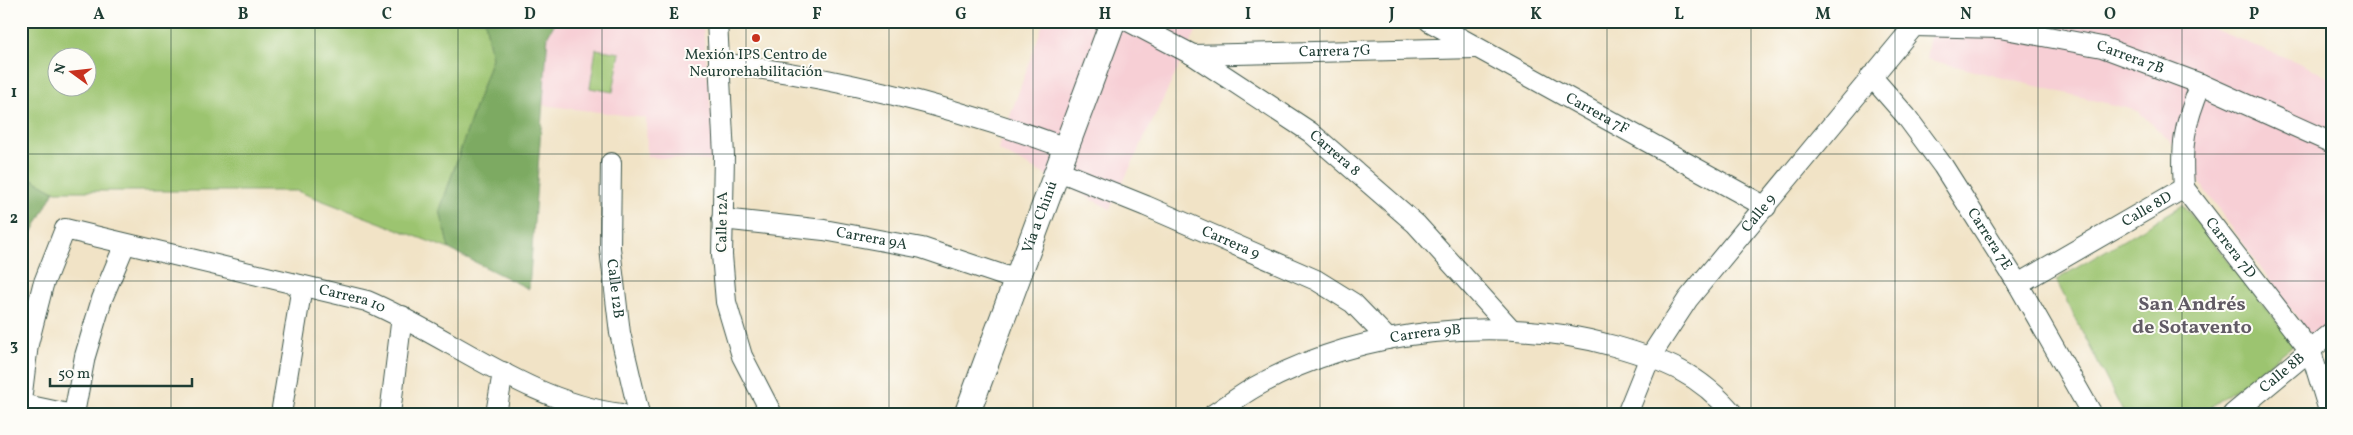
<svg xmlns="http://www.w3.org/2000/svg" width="2353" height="435" font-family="Vollkorn,serif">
  <rect width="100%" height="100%" fill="#fdfcf7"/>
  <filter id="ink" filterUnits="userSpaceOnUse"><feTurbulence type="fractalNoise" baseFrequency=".02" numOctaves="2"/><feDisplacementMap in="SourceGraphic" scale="10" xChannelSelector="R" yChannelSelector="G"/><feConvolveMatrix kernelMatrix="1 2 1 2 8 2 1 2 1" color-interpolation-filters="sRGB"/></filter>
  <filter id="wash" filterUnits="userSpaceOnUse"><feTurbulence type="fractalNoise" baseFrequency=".0096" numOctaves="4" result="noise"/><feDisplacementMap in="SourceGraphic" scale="20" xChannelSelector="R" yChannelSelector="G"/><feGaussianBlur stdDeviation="1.12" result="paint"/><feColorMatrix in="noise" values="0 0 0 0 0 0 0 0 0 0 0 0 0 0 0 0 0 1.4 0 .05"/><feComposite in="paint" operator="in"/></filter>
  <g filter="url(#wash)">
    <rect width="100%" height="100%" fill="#f1e3c6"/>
    <g fill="#f7cfd5">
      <path d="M556,21H664L703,26L715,156L713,161L647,157L646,118L543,105L548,35Z"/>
      <path d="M1044,21H1201L1110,209L998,150Z"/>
      <path d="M1932,21H2193L2302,64L2332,79V366L2206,192L2182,153L2138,111L1926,59Z"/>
    </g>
    <g fill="#9cc470" stroke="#5e8052" fill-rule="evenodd">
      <path d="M21,21H485L492,58L440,210L449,249L297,191H54L21,173ZM58,58H88V88H58Z"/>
      <path d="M596,49L620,53L613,92L590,88Z"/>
      <path d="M2183,205L2295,344L2202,414H2124L2056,280Z"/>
    </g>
    <g fill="#7daa62" stroke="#4e744b">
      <path d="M485,21H556L548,35L529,289L449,249L440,210L492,58Z"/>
      <path d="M21,173L54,191L21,254Z"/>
    </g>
  </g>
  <g filter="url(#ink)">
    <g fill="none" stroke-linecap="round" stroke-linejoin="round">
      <defs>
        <g id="minor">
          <path d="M717,21L724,156L722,255L726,302L742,356L772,414"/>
          <path id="s1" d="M1128,21L1193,55L1310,132L1416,224L1510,328"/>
          <path id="s2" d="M1429,21L1766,207"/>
          <path id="s3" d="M1914,26L2000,28L2102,47L2201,84L2332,143"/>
          <path id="s4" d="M1193,55L1476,48"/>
          <path d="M719,63C840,77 952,106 1066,148"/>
          <path id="s5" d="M1871,76L1906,116L1943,166L2018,284L2092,414"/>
          <path id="s6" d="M611,163L610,248L620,333L639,414"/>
          <path id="s7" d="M1059,171L1146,206L1316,280L1353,303L1388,339"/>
          <path id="s8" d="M2184,188L2311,352L2330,414"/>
          <path d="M2184,188C2181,144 2184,125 2201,84"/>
          <path id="s9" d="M722,219L824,230L922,248L1017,280"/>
          <path id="s10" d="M2018,284L2184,188"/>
          <path id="s11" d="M21,401L28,344L43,285L65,229L367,301C452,337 527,402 621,414"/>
          <path d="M21,404L68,414"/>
          <path d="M74,414L85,356L102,299L125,244"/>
          <path d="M281,414L302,286"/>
          <path d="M390,414L402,316"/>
          <path d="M496,414L503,372"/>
          <path id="s12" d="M1214,414C1228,405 1241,395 1255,387C1361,328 1498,314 1614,346C1663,360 1699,373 1733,414"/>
          <path id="s13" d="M1627,414L1650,357L1688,299L1914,26"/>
          <path id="s14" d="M2233,414L2332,332"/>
        </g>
        <g id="major">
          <path id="s15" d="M967,414L1113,21"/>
        </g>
      </defs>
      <use href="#minor" stroke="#3e564a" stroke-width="22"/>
      <use href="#major" stroke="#3e564a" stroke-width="27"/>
      <use href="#minor" stroke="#fff" stroke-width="20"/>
      <use href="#major" stroke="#fff" stroke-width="25"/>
    </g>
  </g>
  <path fill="none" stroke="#1f3d34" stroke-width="1" stroke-opacity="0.55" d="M171,21V414M315,21V414M458,21V414M602,21V414M746,21V414M889,21V414M1033,21V414M1176,21V414M1320,21V414M1464,21V414M1607,21V414M1751,21V414M1895,21V414M2038,21V414M2182,21V414M21,154H2332M21,281H2332"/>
  <circle fill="#c8321e" stroke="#fdfcf7" stroke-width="2" cx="756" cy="38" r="5"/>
  <g text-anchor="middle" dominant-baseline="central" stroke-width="4" stroke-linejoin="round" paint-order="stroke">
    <g font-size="15" fill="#1f3d34" stroke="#fdfcf7">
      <text stroke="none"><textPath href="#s4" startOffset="142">Carrera 7G</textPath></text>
      <text stroke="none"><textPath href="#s3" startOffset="220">Carrera 7B</textPath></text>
      <text stroke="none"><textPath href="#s2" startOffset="192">Carrera 7F</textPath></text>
      <text stroke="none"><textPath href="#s1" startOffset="246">Carrera 8</textPath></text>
      <text stroke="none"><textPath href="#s10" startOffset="149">Calle 8D</textPath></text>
      <text stroke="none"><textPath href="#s13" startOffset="242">Calle 9</textPath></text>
      <text stroke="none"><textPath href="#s15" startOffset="210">Vía a Chinú</textPath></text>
      <text transform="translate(723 222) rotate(-89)">Calle 12A</text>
      <text stroke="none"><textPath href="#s9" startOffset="151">Carrera 9A</textPath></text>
      <text stroke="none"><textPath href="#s5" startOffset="202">Carrera 7E</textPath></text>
      <text stroke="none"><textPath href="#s7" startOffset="186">Carrera 9</textPath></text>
      <text stroke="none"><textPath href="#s8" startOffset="76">Carrera 7D</textPath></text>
      <text stroke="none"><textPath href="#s6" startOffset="126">Calle 12B</textPath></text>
      <text stroke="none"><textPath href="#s11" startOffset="474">Carrera 10</textPath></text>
      <text stroke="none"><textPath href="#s12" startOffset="229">Carrera 9B</textPath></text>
      <text stroke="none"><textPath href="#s14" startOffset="64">Calle 8B</textPath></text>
    </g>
    <g font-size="15" fill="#1f3d34" stroke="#fdfcf7">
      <text x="756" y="55">Mexión IPS Centro de<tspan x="756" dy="17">Neurorehabilitación</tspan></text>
    </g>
    <g font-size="20" font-weight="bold" fill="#615b65" stroke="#fdfcf7">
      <text x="2192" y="305">San Andrés<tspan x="2192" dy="23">de Sotavento</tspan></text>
    </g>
  </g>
  <rect width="2353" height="435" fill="none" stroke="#fdfcf7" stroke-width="55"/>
  <g transform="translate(72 72) rotate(285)"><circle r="24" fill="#fdfcf7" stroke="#a4b0a9"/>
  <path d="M0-4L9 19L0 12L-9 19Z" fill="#c8321e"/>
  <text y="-8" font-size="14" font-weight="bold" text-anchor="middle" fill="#1f3d34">N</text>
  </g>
  <path d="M50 378v8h142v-8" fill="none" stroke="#1f3d34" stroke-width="2.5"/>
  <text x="58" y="378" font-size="15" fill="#1f3d34" stroke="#fdfcf7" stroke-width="4" paint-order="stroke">50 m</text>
  <rect x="28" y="28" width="2298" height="380" fill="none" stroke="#1f3d34" stroke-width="2"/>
  <g font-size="16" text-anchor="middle" font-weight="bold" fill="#1f3d34">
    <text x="99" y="19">A</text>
    <text x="243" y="19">B</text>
    <text x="387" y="19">C</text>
    <text x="530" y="19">D</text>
    <text x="674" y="19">E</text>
    <text x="817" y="19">F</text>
    <text x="961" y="19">G</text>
    <text x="1105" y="19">H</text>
    <text x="1248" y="19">I</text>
    <text x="1392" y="19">J</text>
    <text x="1536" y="19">K</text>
    <text x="1679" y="19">L</text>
    <text x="1823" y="19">M</text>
    <text x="1966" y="19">N</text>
    <text x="2110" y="19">O</text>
    <text x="2254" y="19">P</text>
    <text x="14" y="97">1</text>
    <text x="14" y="223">2</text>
    <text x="14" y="350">3</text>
  </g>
</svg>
